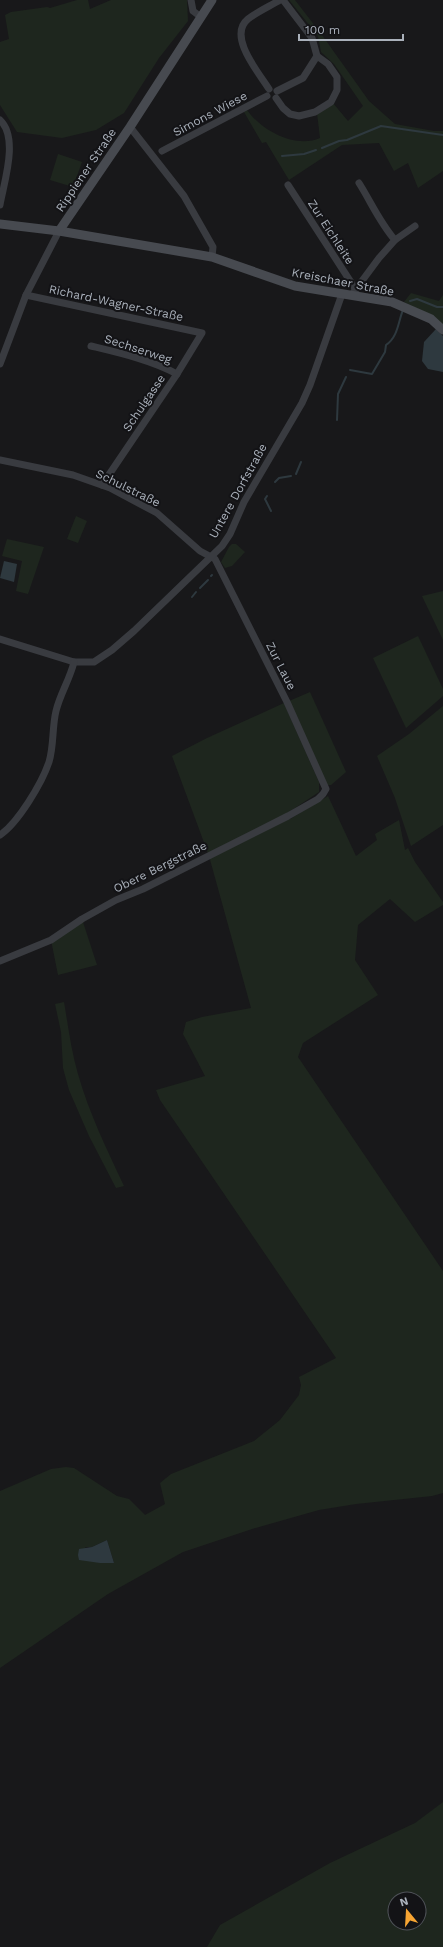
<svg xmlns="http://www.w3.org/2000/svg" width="443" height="1947" font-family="'Work Sans',sans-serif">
  <rect width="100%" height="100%" fill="#18181a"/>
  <g fill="#1e261e" fill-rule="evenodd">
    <path d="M77,0H88L90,9L111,0H187L188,21L159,58L124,113L96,130L62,138L17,132L0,105V42L9,39L5,15L11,12L47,7L50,8Z"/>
    <path d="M289,0H295L322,35L369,101L395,124L434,131H443V171L418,188L408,163L394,171L379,143L342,145L289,180L266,142L262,143L244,112L247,110C261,130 295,149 320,138L317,113L333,103L348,121L363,106L334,64L321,52L318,36Z"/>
    <path d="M58,154L82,162L73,187L50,180Z"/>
    <path d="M411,293L439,301L443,295V330L433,317L404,302Z"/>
    <path d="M76,516L87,521L78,543L67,539Z"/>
    <path d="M7,539L44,547L28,594L16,591L22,561L2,556Z"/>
    <path d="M232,544H236L245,552L232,566L225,568L221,562L229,547Z"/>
    <path d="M443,591V640L422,596Z"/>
    <path d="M418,636L443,689V696L406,728L373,658Z"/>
    <path d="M310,692L346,772L331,785H326L289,701Z"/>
    <path d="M284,703L319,782V792L286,814L290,819L328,796L356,856L377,840L375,834L399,820L405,850L408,848L415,862L443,902V905L415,922L390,899L358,925L355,960L378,995L303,1043L298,1057L443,1271V1493L432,1496L356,1504L319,1510L252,1529L183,1552L108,1594L0,1668V1491L51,1469L66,1467L74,1468L117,1496L129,1499L145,1515L165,1504L160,1483L171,1474L254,1441L280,1420L299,1395L301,1385L299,1377L336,1358L160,1100L156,1090L205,1076L183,1034L186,1022L202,1017L251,1008L209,856L172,756L207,738ZM107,1540L114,1563H100L85,1547H92Z"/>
    <path d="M443,706V825L411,846L395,798L377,756L409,734Z"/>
    <path d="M82,919L97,965L58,975L51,940Z"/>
    <path d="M64,1002C68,1025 71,1050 78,1074C89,1113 107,1150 124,1186L116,1188L89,1136L69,1090L63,1068L61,1032L55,1004Z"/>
    <path d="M443,1802V1947H207L220,1925L330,1863L415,1823ZM395,1899H419V1923H395Z"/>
  </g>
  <g fill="#2e393f">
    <path d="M436,329L443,336V372L428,369L422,361L424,342Z"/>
    <path d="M4,561L17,564L14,582L0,578Z"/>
    <path d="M107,1540L114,1563H100L79,1560L78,1555L79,1549L92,1547Z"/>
  </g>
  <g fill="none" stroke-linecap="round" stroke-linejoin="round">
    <g stroke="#2e393f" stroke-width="2">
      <path d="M322,148L339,141L347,140L381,126L443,135"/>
      <path d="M282,156L304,154L316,150"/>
      <path d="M410,301L417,299L437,307H443"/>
      <path d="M350,370L372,374L385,352L386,345C398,337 398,322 403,310"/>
      <path d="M337,420L338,394L346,377"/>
      <path d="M296,474L301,462"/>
      <path d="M275,482L279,478L291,476"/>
      <path d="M267,496L265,499L271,511"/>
      <path d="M211,576L212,575"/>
      <path d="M200,588L208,580"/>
      <path d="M192,597L196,592"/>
    </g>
    <g stroke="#393b40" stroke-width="7">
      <path d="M191,0L193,11L201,17"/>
      <path d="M269,89C259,73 227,36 248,19C257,12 270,6 280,0"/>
      <path d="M277,91L303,78L317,56"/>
      <path d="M276,98L283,108L290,114L299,116L315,112L331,102L337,90V77L328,64L317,56L312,38L283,0"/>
      <path d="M0,120C19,138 4,182 0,205"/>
      <path d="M130,127L184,196L213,247L212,257"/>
      <path d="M162,151L267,96"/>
      <path d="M359,183C371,202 380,223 395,240"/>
      <path d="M288,185L356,290"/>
      <path d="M353,293L379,258L395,240L415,226"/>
      <path d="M26,295L202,333L177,374L102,485"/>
      <path d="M91,346C120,353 151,360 177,374"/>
      <path d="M0,364L26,295L59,231"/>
      <path d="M0,460L73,475L110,488L157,513L200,551L215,559L287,702L326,789L323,794L318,799L288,816L143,889L116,900L82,919L51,940L0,961"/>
      <path d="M0,639L74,662H94L112,650L134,631L222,546L230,534L244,502L302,403L310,385L342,294"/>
      <path d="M0,835C18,823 42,783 49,762C54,746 52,727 56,711C60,694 70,679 74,662"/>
    </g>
    <g stroke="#474a50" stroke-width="9">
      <path d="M0,224L59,231L212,257L295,286L392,302L431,319L443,330"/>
      <path d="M59,231L130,127L212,0"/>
    </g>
  </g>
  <g text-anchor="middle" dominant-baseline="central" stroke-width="4" stroke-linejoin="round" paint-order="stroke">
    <g font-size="12" fill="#aab1bb" stroke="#131316">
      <text transform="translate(210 114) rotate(-28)">Simons Wiese</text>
      <text transform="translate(86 170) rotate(-56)">Rippiener Straße</text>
      <text transform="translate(331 232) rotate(57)">Zur Eichleite</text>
      <text transform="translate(343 282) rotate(11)">Kreischaer Straße</text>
      <text transform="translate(116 303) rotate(12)">Richard-Wagner-Straße</text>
      <text transform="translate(138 349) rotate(18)">Sechserweg</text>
      <text transform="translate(144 403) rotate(-56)">Schulgasse</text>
      <text transform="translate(128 488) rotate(26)">Schulstraße</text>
      <text transform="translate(238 491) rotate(-61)">Untere Dorfstraße</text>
      <text transform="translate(281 666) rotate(63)">Zur Laue</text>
      <text transform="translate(160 867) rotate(-26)">Obere Bergstraße</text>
    </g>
  </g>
  <g transform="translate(407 1911) rotate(342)"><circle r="19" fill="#131316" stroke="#4f5258"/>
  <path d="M0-3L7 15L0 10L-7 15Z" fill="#f7a533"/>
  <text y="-6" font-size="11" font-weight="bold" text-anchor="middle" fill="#aab1bb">N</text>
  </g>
  <path d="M299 34v6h104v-6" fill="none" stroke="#aab1bb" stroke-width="2"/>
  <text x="305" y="34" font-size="12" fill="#aab1bb" stroke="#131316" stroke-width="3" paint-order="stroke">100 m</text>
</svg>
